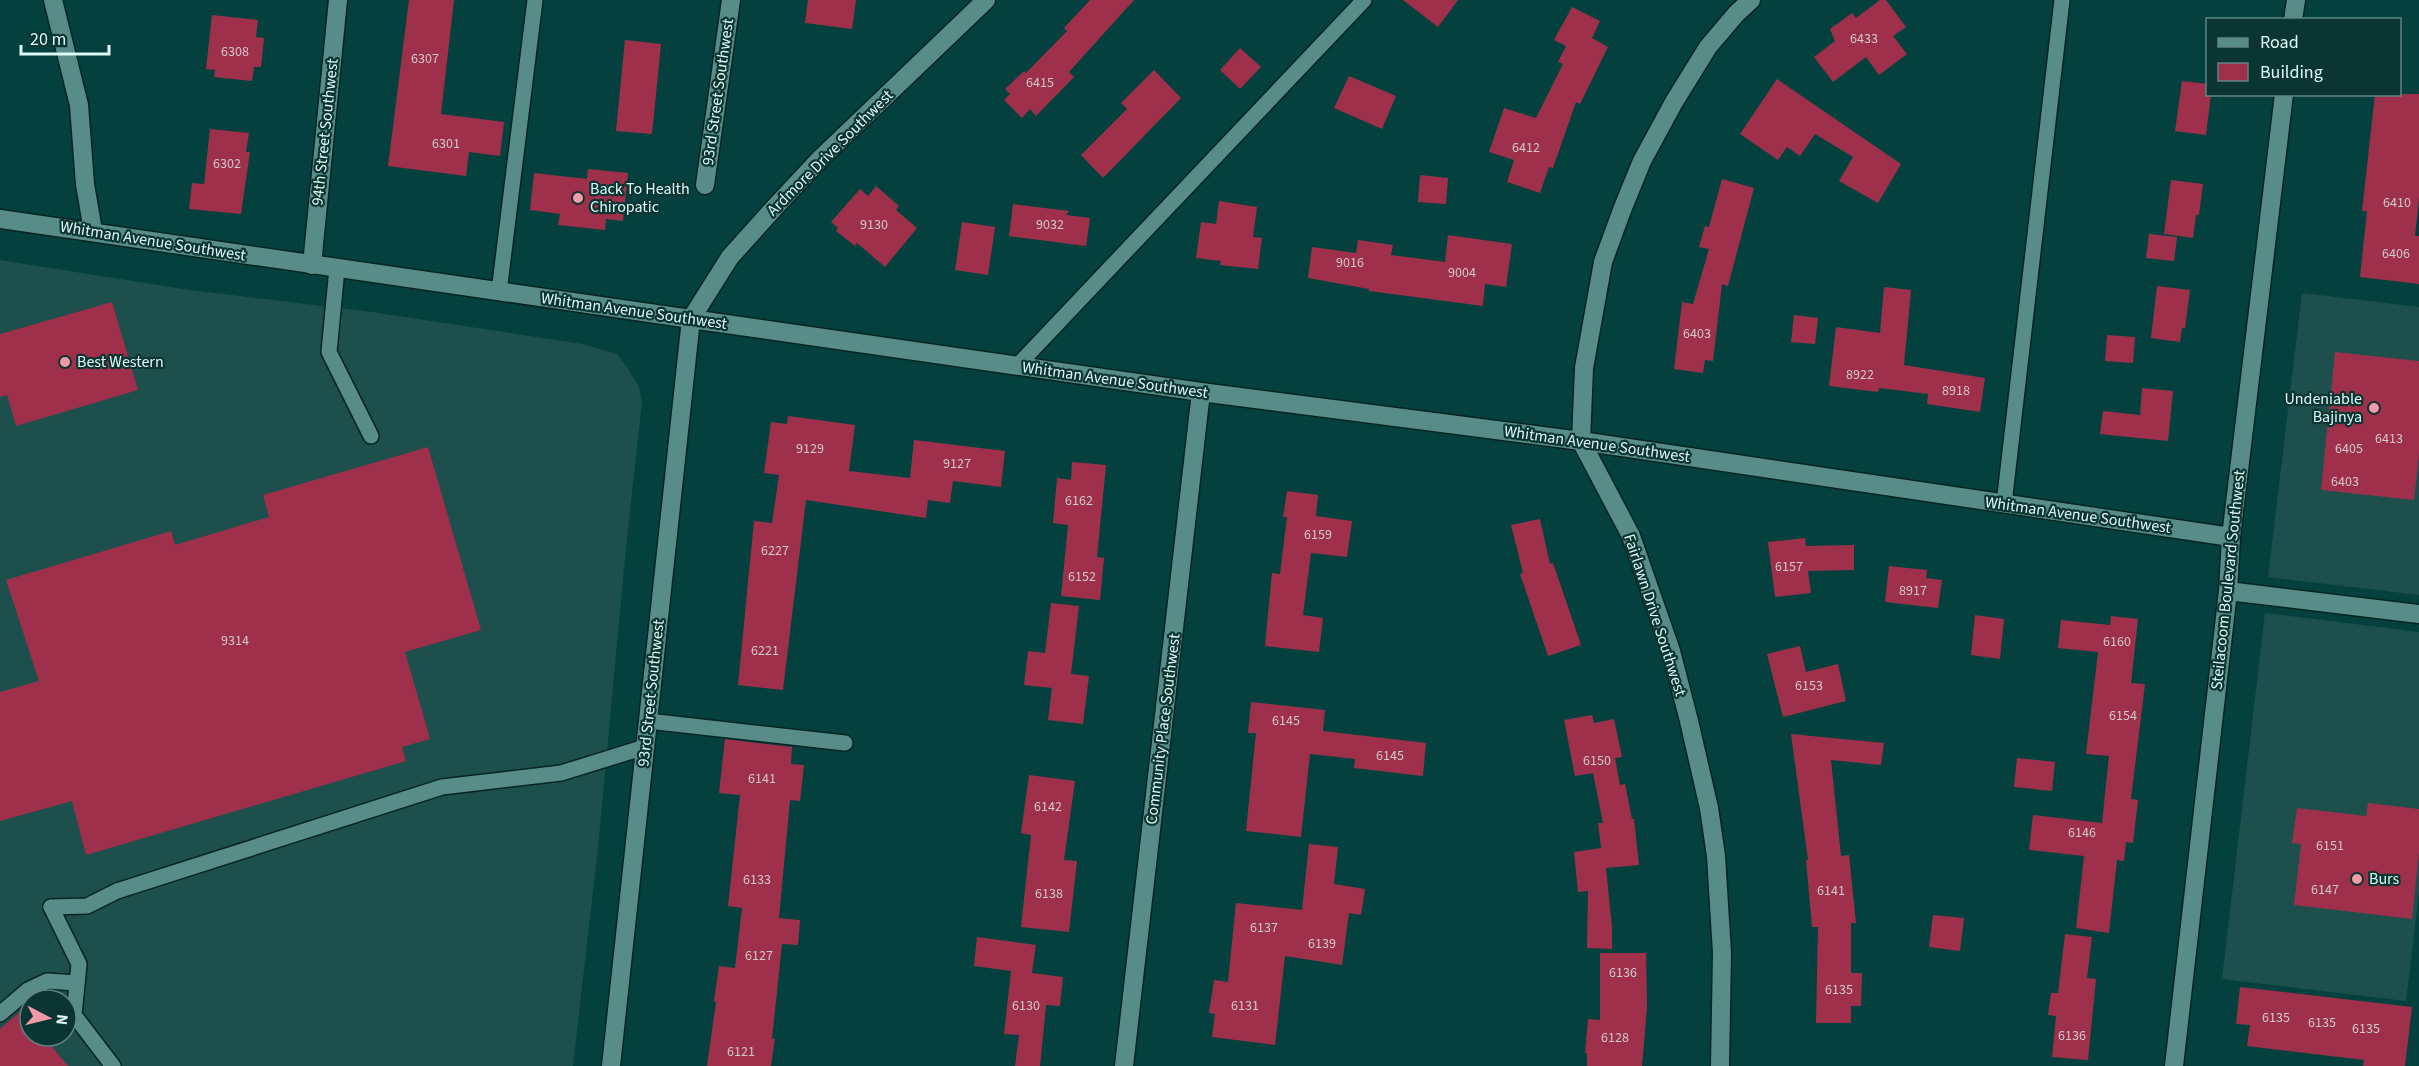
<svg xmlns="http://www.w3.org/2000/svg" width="2419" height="1066" font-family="'Source Sans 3',sans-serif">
  <rect width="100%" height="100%" fill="#04413e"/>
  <g fill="#1d4f4c" fill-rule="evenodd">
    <path d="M0,260L189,290L372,312L582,344L617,354L627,367L639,387L642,402L626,547L598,847L573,1066H0ZM30,1000H66V1036H30Z"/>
    <path d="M2302,293L2419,307V595L2268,577Z"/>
    <path d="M2265,613L2419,632V894L2406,1001L2222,979Z"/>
  </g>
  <g fill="#9f304c">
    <path d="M409,0H454L441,114L504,122L500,156L469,152L466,176L388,166Z"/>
    <path d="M808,0H856L852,29L805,23Z"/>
    <path d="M1090,0H1134L1069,72L1074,77L1036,116L1030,109L1022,118L1004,100L1010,94L1005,89L1024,71L1026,73L1067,31L1064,28Z"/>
    <path d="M1403,0H1458L1438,27Z"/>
    <path d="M1880,0H1886L1906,27L1893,36L1907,54L1879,75L1866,57L1833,82L1814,57L1835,41L1830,29L1852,13L1856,18Z"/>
    <path d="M1572,7L1600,21L1592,38L1608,47L1580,104L1576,102L1553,168L1549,167L1540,193L1507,182L1514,160L1489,152L1504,108L1536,118L1563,64L1558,62L1566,46L1554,40Z"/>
    <path d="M212,15L258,20L256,37L264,38L261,67H254L252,81L214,77L215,70L206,69Z"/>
    <path d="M625,40L661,44L652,134L616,131Z"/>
    <path d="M1240,48L1261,67L1240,89L1220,70Z"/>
    <path d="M1154,70L1181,98L1103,178L1081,155L1127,109L1121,103Z"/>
    <path d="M1349,76L1396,96L1382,129L1334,108Z"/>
    <path d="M1777,79L1901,164L1878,203L1839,181L1853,157L1815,134L1800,156L1787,147L1778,160L1740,134Z"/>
    <path d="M2182,81L2208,84V94H2211L2206,135L2175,131Z"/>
    <path d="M2375,94H2419V198L2415,236H2419V284L2360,277L2367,211H2362Z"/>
    <path d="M210,129L249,133L246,152H250L241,214L189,209L192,183L204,184Z"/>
    <path d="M588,169L628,173L623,221L606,219L605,230L558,225L560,214L530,210L534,173L587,179Z"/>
    <path d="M1420,175L1448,178L1446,204L1418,202Z"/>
    <path d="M1722,179L1754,188L1728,286L1722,284L1713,361L1705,360L1703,373L1674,369L1682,302L1693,304L1709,249L1699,247L1705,226L1709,227Z"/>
    <path d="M2171,180L2203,184L2199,215H2196L2193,238L2164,234Z"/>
    <path d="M876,186L899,206L896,210L917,228L885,267L857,243L855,246L836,231L838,228L831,222L860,189L868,196Z"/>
    <path d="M1219,201L1257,207L1253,237L1262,238L1258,269L1220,265L1221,261L1196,258L1201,222L1216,224Z"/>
    <path d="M1013,204L1069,211L1066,215L1090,218L1086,246L1009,236Z"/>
    <path d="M962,222L995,227L988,275L955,270Z"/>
    <path d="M2149,234L2177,237L2174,261L2146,258Z"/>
    <path d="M1448,235L1512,244L1506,287L1485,284L1483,306L1369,291V289L1308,278L1312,247L1356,253L1358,240L1393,245L1391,255L1445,262Z"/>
    <path d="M2157,286L2190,290L2185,328H2182L2180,342L2151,338Z"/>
    <path d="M1884,287L1911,290L1904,365L1985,378L1980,412L1927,404L1928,394L1879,388L1878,392L1829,386L1836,327L1880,333Z"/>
    <path d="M112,302L138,390L16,426L7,395L0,397V334Z"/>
    <path d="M1794,315L1818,318L1815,344L1791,342Z"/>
    <path d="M2107,335L2135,337L2133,363L2105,361Z"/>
    <path d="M2335,352L2419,361V454L2414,500L2321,490Z"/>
    <path d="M2142,388L2173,391L2168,441L2100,434L2103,411L2140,415Z"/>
    <path d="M788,416L855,425L849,471L910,478L914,440L1005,451L1001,487L953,481L950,503L928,500L926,518L806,500L783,690L738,685L754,521L772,523L779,475L764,473L771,422L787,424Z"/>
    <path d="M428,447L481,630L405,652L430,739L402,747L406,761L86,855L72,801L0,821V692L39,681L6,580L171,531L175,545L269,517L263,495Z"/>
    <path d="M1072,462L1106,465L1097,557L1104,558L1100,600L1061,596L1068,525L1053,523L1057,478L1071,480Z"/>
    <path d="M1287,491L1318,495L1316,516L1352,521L1347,557L1311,553L1303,615L1323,618L1319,652L1265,646L1272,573L1280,574L1287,517H1283Z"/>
    <path d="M1540,519L1550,564L1553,563L1581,645L1548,656L1520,574L1523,573L1511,525Z"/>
    <path d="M1805,538L1806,546L1854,545V570L1808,571L1811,593L1775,597L1768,542Z"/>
    <path d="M1889,566L1927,570L1926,578L1942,580L1938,608L1885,602Z"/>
    <path d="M1051,603L1079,606L1071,674L1089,676L1083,724L1048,720L1052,688L1024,685L1028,651L1045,653Z"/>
    <path d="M1975,615L2004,619L2000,659L1971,655Z"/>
    <path d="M2111,616L2138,619L2131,683L2145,684L2131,799L2138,800L2133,843L2126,842L2124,861L2117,860L2109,933L2076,928L2084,856L2029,850L2033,815L2102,823L2109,756L2086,754L2098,652L2058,648L2061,620L2110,625Z"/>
    <path d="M1800,646L1806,672L1838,664L1846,701L1783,717L1767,654Z"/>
    <path d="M1251,702L1325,710L1323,731L1426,743L1423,776L1354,768L1355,759L1310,754L1301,837L1246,831L1256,733H1248Z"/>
    <path d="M1592,715L1594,723L1614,719L1622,757L1615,758L1620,785L1625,784L1632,819H1634L1639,865L1606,868L1612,927V949L1587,948L1588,891L1578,892L1574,852L1601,848L1598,823H1603L1593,773L1575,776L1564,720Z"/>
    <path d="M1791,734L1884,743L1881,765L1831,760L1841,856L1849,855L1856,923H1851V973H1862L1861,1006H1851V1023H1816L1818,927H1812L1806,860H1808Z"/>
    <path d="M725,739L792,747L791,764L804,765L800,801L790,800L779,918L800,920L798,945L782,944L772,1039H775L771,1066H707L716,1002L714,1001L719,966L735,968L742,908L728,906L740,795L719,793Z"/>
    <path d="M2017,758L2055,762L2052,791L2014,787Z"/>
    <path d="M1029,775L1075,781L1064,860L1077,861L1069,932L1021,927L1031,835L1021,833Z"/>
    <path d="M2368,803L2419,809V853L2412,919L2294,905L2301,844L2292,843L2297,808L2366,816Z"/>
    <path d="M1309,844L1338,847L1334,884L1365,889L1361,915L1349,913L1342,965L1285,956L1275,1045L1212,1037L1215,1014L1209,1013L1214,980L1228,982L1236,903L1302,910Z"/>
    <path d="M1933,915L1964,918L1960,951L1929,947Z"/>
    <path d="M2065,934L2092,937L2087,978L2096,979L2088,1060L2052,1057L2056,1016L2048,1015L2051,993H2058Z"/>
    <path d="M977,937L1036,945L1032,973L1063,977L1060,1006L1046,1005L1040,1066H1015L1019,1035L1004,1034L1011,971L974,966Z"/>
    <path d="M1600,953H1646L1647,1007L1642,1066H1587V1053H1585L1588,1019L1600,1020Z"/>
    <path d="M2240,987L2412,1007L2405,1066H2363L2364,1060L2247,1046L2250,1025L2236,1024Z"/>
    <path d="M30,1003V1036H43L68,1066H0V1029Z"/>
  </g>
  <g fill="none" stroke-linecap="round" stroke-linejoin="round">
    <defs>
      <g id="service">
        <path d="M337,268L329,352L371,436"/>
        <path d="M499,292L535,0"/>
        <path d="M1017,366L1364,0"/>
        <path d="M2004,504L2062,0"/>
        <path d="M648,721L845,743"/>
        <path d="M51,907L87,906L117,891L442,787L561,773L645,747"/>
        <path d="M51,907L79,964L74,1015L113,1066"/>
        <path d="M0,1014L28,990L47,981L77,983"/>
      </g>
      <g id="minor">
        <path d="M53,0L79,105L85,184L93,231"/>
        <path d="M705,185L731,0"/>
        <path d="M312,265L338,0"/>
        <path d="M691,319L1201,392L1581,441L2231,537"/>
        <path d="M2228,591L2419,614"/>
        <path d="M1124,1066L1201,392"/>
        <path d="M1720,1066L1722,953L1716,856L1709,808L1689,721L1671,651L1631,536L1581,441L1584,368L1603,262L1622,210L1642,161L1674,102L1708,47L1736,14L1751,0"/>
      </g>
      <g id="tertiary">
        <path d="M0,219L691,319"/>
        <path d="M611,1066L691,319L730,257L776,206L820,159L986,0"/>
      </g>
      <g id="secondary">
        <path d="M2293,20L2296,0"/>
        <path d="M2174,1066L2228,591L2231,537L2284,94"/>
      </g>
    </defs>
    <use href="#service" stroke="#072422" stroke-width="18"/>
    <use href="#minor" stroke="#072422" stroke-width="21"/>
    <use href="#tertiary" stroke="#072422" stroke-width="21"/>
    <use href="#secondary" stroke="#072422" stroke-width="21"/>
    <use href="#service" stroke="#578c88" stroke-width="15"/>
    <use href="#minor" stroke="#578c88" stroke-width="18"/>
    <use href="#tertiary" stroke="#578c88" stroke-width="18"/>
    <use href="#secondary" stroke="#578c88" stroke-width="18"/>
  </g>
  <g fill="#f39aa8" stroke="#0a3532" stroke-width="2">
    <circle cx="578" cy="198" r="6"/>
    <circle cx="65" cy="362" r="6"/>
    <circle cx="2374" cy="408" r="6"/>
    <circle cx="2357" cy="879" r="6"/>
  </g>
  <g text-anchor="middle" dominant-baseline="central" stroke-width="4.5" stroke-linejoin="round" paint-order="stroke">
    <g font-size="14" fill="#cfc8cd">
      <text x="1864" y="39">6433</text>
      <text x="235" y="52">6308</text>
      <text x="425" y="59">6307</text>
      <text x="1040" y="83">6415</text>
      <text x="446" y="144">6301</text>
      <text x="1526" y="148">6412</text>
      <text x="227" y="164">6302</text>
      <text x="2397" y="203">6410</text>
      <text x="874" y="225">9130</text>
      <text x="1050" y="225">9032</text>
      <text x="2396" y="254">6406</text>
      <text x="1350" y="263">9016</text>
      <text x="1462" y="273">9004</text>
      <text x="1697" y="334">6403</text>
      <text x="1860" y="375">8922</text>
      <text x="1956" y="391">8918</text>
      <text x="2389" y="439">6413</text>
      <text x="810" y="449">9129</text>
      <text x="2349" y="449">6405</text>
      <text x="957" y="464">9127</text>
      <text x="2345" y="482">6403</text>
      <text x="1079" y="501">6162</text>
      <text x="1318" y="535">6159</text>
      <text x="775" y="551">6227</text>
      <text x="1789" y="567">6157</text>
      <text x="1082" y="577">6152</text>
      <text x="1913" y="591">8917</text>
      <text x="235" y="641">9314</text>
      <text x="2117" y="642">6160</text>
      <text x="765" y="651">6221</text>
      <text x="1809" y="686">6153</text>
      <text x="2123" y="716">6154</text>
      <text x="1286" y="721">6145</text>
      <text x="1390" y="756">6145</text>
      <text x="1597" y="761">6150</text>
      <text x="762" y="779">6141</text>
      <text x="1048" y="807">6142</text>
      <text x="2082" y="833">6146</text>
      <text x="2330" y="846">6151</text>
      <text x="757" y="880">6133</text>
      <text x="2325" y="890">6147</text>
      <text x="1831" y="891">6141</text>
      <text x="1049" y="894">6138</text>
      <text x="1264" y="928">6137</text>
      <text x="1322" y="944">6139</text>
      <text x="759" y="956">6127</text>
      <text x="1623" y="973">6136</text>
      <text x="1839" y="990">6135</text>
      <text x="1026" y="1006">6130</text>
      <text x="1245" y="1006">6131</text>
      <text x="2276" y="1018">6135</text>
      <text x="2322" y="1023">6135</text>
      <text x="2366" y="1029">6135</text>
      <text x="2072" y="1036">6136</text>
      <text x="1615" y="1038">6128</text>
      <text x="741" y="1052">6121</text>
    </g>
    <g font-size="16" fill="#dffaf8" stroke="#0a3532">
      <text transform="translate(718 92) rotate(-82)">93rd Street Southwest</text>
      <text transform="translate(325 132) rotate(-84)">94th Street Southwest</text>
      <text transform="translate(830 153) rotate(-45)">Ardmore Drive Southwest</text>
      <text transform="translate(153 241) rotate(9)">Whitman Avenue Southwest</text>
      <text transform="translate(634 311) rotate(8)">Whitman Avenue Southwest</text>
      <text transform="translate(1115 380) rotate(8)">Whitman Avenue Southwest</text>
      <text transform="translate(1597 444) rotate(8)">Whitman Avenue Southwest</text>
      <text transform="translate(2078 515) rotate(8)">Whitman Avenue Southwest</text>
      <text transform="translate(2228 580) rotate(-84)">Steilacoom Boulevard Southwest</text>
      <text transform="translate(1655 615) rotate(72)">Fairlawn Drive Southwest</text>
      <text transform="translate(651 693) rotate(-84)">93rd Street Southwest</text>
      <text transform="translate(1163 729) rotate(-83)">Community Place Southwest</text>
    </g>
    <g font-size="16" fill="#dffaf8" stroke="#0a3532" text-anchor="start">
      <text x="590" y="189">Back To Health<tspan x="590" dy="18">Chiropatic</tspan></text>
      <text x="77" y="362">Best Western</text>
      <text x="2362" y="399" text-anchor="end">Undeniable<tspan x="2362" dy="18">Bajinya</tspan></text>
      <text x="2369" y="879">Burs</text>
    </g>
  </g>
  <rect x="2206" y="18" width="195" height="78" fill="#0a3532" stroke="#5f8481" stroke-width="1.5"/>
  <rect x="2218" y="38" width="30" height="9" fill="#578c88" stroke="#5f8481" stroke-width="1.5"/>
  <text x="2260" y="48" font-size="18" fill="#dffaf8">Road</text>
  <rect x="2218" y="63" width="30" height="18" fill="#9f304c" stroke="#5f8481" stroke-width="1.5"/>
  <text x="2260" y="78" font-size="18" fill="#dffaf8">Building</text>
  <g transform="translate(48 1018) rotate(97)"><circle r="28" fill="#0a3532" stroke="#5f8481" stroke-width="1.5"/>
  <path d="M0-4.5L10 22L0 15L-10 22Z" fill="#f39aa8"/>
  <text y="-9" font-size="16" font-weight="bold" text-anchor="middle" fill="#dffaf8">N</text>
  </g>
  <path d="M21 45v9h88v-9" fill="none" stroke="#dffaf8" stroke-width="3"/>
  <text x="30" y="45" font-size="18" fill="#dffaf8" stroke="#0a3532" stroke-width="4.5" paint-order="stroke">20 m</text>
</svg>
